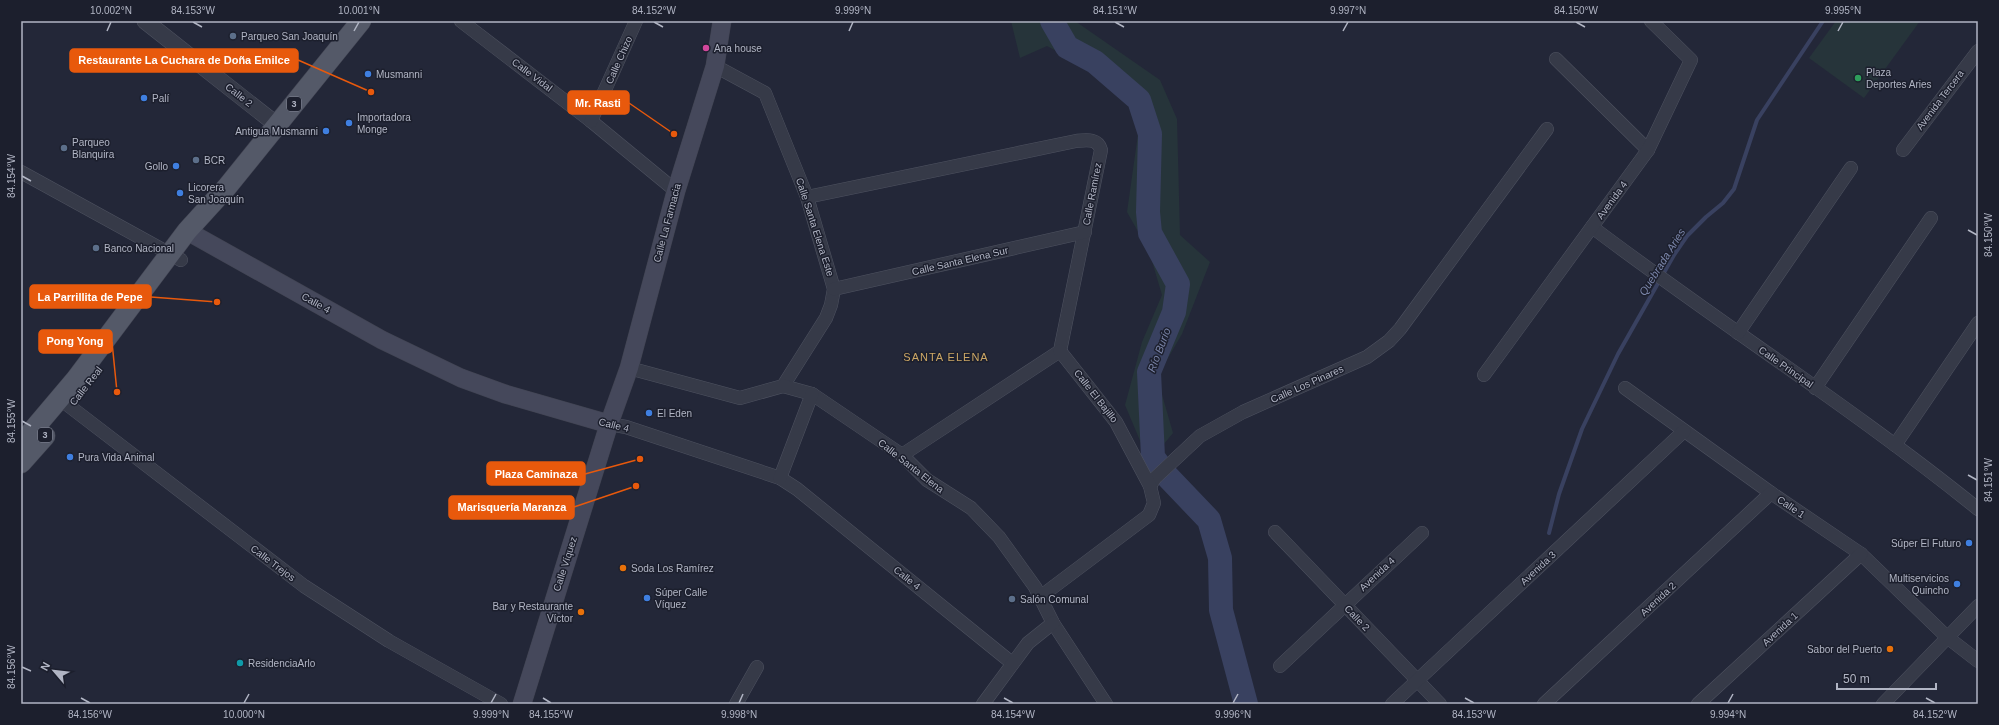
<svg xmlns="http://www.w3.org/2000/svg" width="1999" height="725" font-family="Helvetica,sans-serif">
  <rect width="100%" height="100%" fill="#232738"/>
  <g fill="#26343a">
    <path d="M1011,21H1075L1160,80L1177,119L1180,235L1210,262L1182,334L1157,377L1173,433L1149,462L1125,405L1142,342L1162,295L1149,251L1127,212L1139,127L1132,97L1117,83L1047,46L1020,58Z"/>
    <path d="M1836,21H1920L1864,98L1809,58Z"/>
  </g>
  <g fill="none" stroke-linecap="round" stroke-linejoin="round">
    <path stroke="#394160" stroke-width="4" d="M1549,533L1559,494L1582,429L1618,354L1674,255L1687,236L1706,217L1723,203L1734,189L1757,120L1823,21"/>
    <path stroke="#394160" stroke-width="24" d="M1052,21L1067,47L1095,62L1139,100L1150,134L1148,212L1150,233L1178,284L1174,312L1149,372L1153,457L1167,476L1209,520L1220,558L1221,610L1246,704"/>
    <defs>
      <g id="minor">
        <path d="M461,21L591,121L676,191"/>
        <path d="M1556,59L1648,150"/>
        <path d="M715,66L765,93L807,197L834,289L831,305L826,318L783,386"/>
        <path d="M591,121L636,21"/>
        <path d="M1903,150L1978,51"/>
        <path d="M21,172L181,260"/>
        <path d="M807,197L1076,141C1086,140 1098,138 1101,150L1060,351L902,455"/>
        <path d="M1592,227C1719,323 1854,409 1978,509"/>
        <path d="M834,289L1085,232"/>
        <path d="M1738,333L1851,168"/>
        <path d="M629,368L740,398L783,386L812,394L902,455L927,480L971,508L999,537L1035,587L1053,623L1106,704"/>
        <path d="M1484,375L1648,150L1691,60L1651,21"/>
        <path d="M1625,388L1771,493L1861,554L1947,637L1978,661"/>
        <path d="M1815,388L1931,218"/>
        <path d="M60,399L304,586L389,641L501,704"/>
        <path d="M609,424L626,427L780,478L797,489L1012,663"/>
        <path d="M1895,445L1978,323"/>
        <path d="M780,478L812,394"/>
        <path d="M1150,486L1155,478L1200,436L1243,412L1367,357L1389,341L1400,329L1547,129"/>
        <path d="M1275,532L1440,704"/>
        <path d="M1040,597L1149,515L1154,503L1150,486L1116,422L1060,351"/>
        <path d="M1280,666L1422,533"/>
        <path d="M736,704L757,667"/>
        <path d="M983,704L1028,643L1053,623"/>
        <path d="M1392,704L1684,431"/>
        <path d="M1544,704L1771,493"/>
        <path d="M1698,704L1861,554"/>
        <path d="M1883,704L1978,606"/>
      </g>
      <path id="tertiary" d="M145,21L277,125"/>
      <g id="secondary">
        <path d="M187,231L382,340L461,378L505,394L609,424"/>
        <path d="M522,704L609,424L629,368L676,191L715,66L722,21"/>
      </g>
      <g id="primary">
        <path d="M21,444L76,379L187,231L227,187L361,21"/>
        <path d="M21,463L45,436"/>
      </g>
    </defs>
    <use href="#minor" stroke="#4e5260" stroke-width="14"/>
    <use href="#tertiary" stroke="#4e5260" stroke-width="17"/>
    <use href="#secondary" stroke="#404351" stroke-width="19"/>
    <use href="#primary" stroke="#404351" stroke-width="21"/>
    <use href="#minor" stroke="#363a48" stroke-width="13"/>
    <use href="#tertiary" stroke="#363a48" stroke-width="16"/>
    <use href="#secondary" stroke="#45485b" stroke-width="18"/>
    <use href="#primary" stroke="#545968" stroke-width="20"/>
  </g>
  <path fill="none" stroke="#b1b5c4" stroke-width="1.5" d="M193,22L202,27M654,22L663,27M1115,22L1124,27M1576,22L1585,27M107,31L111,22M354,31L359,22M849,31L853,22M1343,31L1348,22M1838,31L1843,22M22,176L31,181M1968,230L1977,235M22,421L31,426M1968,475L1977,480M22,667L31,671M81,698L90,703M543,698L551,703M1004,698L1013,703M1465,698L1474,703M1926,698L1935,703M244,703L249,694M491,703L496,694M739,703L743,694M1233,703L1238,694M1728,703L1733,694"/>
  <g fill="#5c6f8a" stroke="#1c1f2d" stroke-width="1.5">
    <circle cx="233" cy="36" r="4"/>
    <circle cx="64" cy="148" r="4"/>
    <circle cx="196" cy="160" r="4"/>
    <circle cx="96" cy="248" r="4"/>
    <circle cx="1012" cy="599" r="4"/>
  </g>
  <circle fill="#d1479c" stroke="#1c1f2d" stroke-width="1.5" cx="706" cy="48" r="4"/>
  <g fill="#3f7fe0" stroke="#1c1f2d" stroke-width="1.5">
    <circle cx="368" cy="74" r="4"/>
    <circle cx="144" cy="98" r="4"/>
    <circle cx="349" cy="123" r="4"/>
    <circle cx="326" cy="131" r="4"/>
    <circle cx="176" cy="166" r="4"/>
    <circle cx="180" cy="193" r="4"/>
    <circle cx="649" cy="413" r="4"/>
    <circle cx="70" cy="457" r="4"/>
    <circle cx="1969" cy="543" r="4"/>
    <circle cx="1957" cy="584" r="4"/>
    <circle cx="647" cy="598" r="4"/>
  </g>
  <circle fill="#2e9e5b" stroke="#1c1f2d" stroke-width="1.5" cx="1858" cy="78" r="4"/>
  <g fill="#e8710a" stroke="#1c1f2d" stroke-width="1.5">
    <circle cx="623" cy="568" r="4"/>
    <circle cx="581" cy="612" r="4"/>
    <circle cx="1890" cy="649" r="4"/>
  </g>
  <circle fill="#0f9aa8" stroke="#1c1f2d" stroke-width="1.5" cx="240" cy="663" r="4"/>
  <g text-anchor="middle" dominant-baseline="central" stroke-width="3" stroke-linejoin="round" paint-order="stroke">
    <g fill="#1c1f2d" stroke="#848897" stroke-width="1">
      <rect x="287" y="97" width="14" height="14" rx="3"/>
      <rect x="38" y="428" width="14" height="14" rx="3"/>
    </g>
    <g font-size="9" font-weight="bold" fill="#b1b5c4">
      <text x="294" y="104">3</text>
      <text x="45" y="435">3</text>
    </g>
    <g font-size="10" fill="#b1b5c4" stroke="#1c1f2d" text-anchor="start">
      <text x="241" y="36">Parqueo San Joaquín</text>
      <text x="714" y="48">Ana house</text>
      <text x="1866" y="72">Plaza<tspan x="1866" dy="12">Deportes Aries</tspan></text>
      <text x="376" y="74">Musmanni</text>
      <text x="152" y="98">Palí</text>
      <text x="357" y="117">Importadora<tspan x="357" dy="12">Monge</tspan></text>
      <text x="318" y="131" text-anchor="end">Antigua Musmanni</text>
      <text x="72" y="142">Parqueo<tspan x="72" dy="12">Blanquira</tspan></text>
      <text x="204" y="160">BCR</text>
      <text x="168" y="166" text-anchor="end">Gollo</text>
      <text x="188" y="187">Licorera<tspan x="188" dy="12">San Joaquín</tspan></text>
      <text x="104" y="248">Banco Nacional</text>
      <text x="657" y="413">El Eden</text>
      <text x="78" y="457">Pura Vida Animal</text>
      <text x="1961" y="543" text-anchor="end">Súper El Futuro</text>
      <text x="631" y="568">Soda Los Ramírez</text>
      <text x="1949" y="578" text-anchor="end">Multiservicios<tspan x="1949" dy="12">Quincho</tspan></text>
      <text x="655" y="592">Súper Calle<tspan x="655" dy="12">Víquez</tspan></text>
      <text x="1020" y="599">Salón Comunal</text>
      <text x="573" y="606" text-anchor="end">Bar y Restaurante<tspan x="573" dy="12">Víctor</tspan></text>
      <text x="1882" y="649" text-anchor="end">Sabor del Puerto</text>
      <text x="248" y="663">ResidenciaArlo</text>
    </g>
    <g font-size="10" fill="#b1b5c4" stroke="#1c1f2d">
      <text transform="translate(619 60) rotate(-66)">Calle Chizo</text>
      <text transform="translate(532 75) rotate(37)">Calle Vidal</text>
      <text transform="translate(239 95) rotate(38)">Calle 2</text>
      <text transform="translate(1940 100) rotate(-53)">Avenida Tercera</text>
      <text transform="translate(1092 194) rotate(-79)">Calle Ramírez</text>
      <text transform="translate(1612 200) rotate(-54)">Avenida 4</text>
      <text transform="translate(667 223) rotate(-75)">Calle La Farmacia</text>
      <text transform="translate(815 227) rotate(72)">Calle Santa Elena Este</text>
      <text transform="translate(960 261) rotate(-13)">Calle Santa Elena Sur</text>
      <text transform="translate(316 303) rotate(29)">Calle 4</text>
      <text transform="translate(1786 367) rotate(35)">Calle Principal</text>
      <text transform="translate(1307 384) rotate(-24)">Calle Los Pinares</text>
      <text transform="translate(86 386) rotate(-52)">Calle Real</text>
      <text transform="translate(1096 396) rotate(52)">Calle El Bajillo</text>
      <text transform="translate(614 425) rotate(14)">Calle 4</text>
      <text transform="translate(911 466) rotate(38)">Calle Santa Elena</text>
      <text transform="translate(1791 507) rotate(34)">Calle 1</text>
      <text transform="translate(273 563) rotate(37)">Calle Trejos</text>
      <text transform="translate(565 564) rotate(-72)">Calle Víquez</text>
      <text transform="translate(1538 568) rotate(-43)">Avenida 3</text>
      <text transform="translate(1377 574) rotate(-43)">Avenida 4</text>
      <text transform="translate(907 578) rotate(39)">Calle 4</text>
      <text transform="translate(1658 599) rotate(-43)">Avenida 2</text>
      <text transform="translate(1357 618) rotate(46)">Calle 2</text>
      <text transform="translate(1780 629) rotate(-43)">Avenida 1</text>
    </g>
    <g font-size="11" font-style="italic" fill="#7b86aa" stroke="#1c1f2d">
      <text transform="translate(1662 262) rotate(-58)">Quebrada Aries</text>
      <text transform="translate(1159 350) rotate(-69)">Río Burío</text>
    </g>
    <g font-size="11" letter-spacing="1" fill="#cca765" stroke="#1c1f2d">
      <text x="946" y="357">SANTA ELENA</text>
    </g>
  </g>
  <path fill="none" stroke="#e8590c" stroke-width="1.5" d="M371 92L298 60M674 134L629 103M217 302L151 297M117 392L112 342M640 459L585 474M636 486L574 507"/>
  <g fill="#e8590c" stroke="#1c1f2d" stroke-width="1.5">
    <circle cx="371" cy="92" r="4"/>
    <circle cx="674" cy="134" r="4"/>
    <circle cx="217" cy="302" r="4"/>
    <circle cx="117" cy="392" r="4"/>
    <circle cx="640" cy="459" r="4"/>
    <circle cx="636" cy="486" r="4"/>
  </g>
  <g fill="#e8590c" stroke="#e8590c" stroke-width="1.5">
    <rect x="70" y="49" width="228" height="23" rx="4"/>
    <rect x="568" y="91" width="61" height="23" rx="4"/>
    <rect x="30" y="285" width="121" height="23" rx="4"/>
    <rect x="39" y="330" width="73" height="23" rx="4"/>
    <rect x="487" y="462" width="98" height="23" rx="4"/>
    <rect x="449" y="496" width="125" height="23" rx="4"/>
  </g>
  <g font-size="11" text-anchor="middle" font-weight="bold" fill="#fff">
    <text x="184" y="64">Restaurante La Cuchara de Doña Emilce</text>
    <text x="598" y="107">Mr. Rasti</text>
    <text x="90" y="301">La Parrillita de Pepe</text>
    <text x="75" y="345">Pong Yong</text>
    <text x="536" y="478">Plaza Caminaza</text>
    <text x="512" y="511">Marisquería Maranza</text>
  </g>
  <rect width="1999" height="725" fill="none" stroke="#1c1f2d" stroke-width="44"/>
  <g transform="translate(54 671) rotate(298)" stroke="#1c1f2d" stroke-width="3" paint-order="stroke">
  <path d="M0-3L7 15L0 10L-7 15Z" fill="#b1b5c4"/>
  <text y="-6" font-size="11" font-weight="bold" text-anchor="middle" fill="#b1b5c4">N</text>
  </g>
  <path d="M1837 683v6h99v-6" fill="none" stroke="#b1b5c4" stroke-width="2"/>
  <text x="1843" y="683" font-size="12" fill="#b1b5c4" stroke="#1c1f2d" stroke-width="3" paint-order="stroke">50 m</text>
  <rect x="22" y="22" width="1955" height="681" fill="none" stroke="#b1b5c4" stroke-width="1.5"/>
  <g font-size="10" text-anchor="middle" fill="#b1b5c4">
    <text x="111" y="14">10.002°N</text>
    <text x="193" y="14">84.153°W</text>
    <text x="359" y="14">10.001°N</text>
    <text x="654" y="14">84.152°W</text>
    <text x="853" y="14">9.999°N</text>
    <text x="1115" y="14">84.151°W</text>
    <text x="1348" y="14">9.997°N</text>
    <text x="1576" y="14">84.150°W</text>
    <text x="1843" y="14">9.995°N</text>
    <text transform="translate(11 176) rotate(-90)" y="4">84.154°W</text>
    <text transform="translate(1988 235) rotate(-90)" y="4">84.150°W</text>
    <text transform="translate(11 421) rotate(-90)" y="4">84.155°W</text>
    <text transform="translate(1988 480) rotate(-90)" y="4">84.151°W</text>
    <text transform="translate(11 667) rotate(-90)" y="4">84.156°W</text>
    <text x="90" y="718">84.156°W</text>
    <text x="244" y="718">10.000°N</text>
    <text x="491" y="718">9.999°N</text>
    <text x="551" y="718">84.155°W</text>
    <text x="739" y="718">9.998°N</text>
    <text x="1013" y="718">84.154°W</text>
    <text x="1233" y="718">9.996°N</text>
    <text x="1474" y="718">84.153°W</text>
    <text x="1728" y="718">9.994°N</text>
    <text x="1935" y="718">84.152°W</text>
  </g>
</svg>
